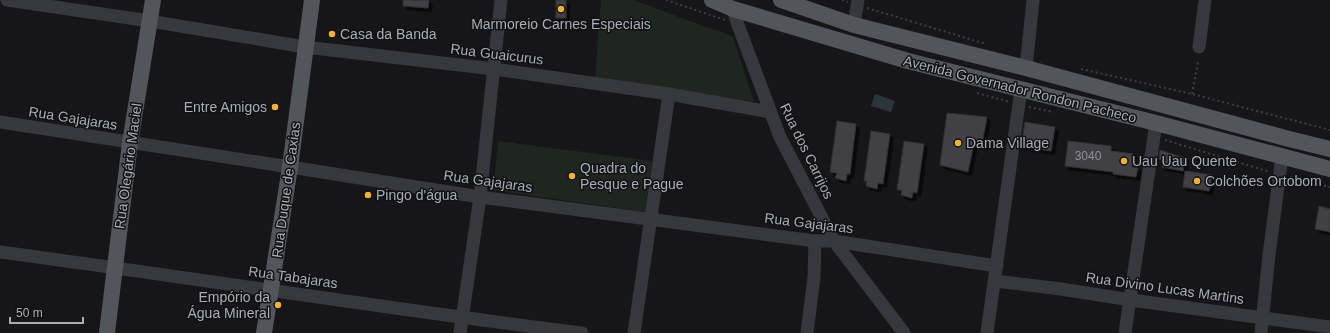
<svg xmlns="http://www.w3.org/2000/svg" width="1330" height="333" font-family="Helvetica,sans-serif">
  <defs>
    <filter id="shadow"><feDropShadow dx="3.5" dy="3.5" stdDeviation="0" flood-color="#0009"/></filter>
  </defs>
  <rect width="100%" height="100%" fill="#161618"/>
  <g fill="#1e261f">
    <path d="M601,0H634L703,26L722,32L733,37L754,102L595,78Z"/>
    <path d="M498,141L652,161L645,212L493,190Z"/>
  </g>
  <path fill="#2c353c" d="M875,94L895,101L891,112L871,106Z"/>
  <g fill="#404145" stroke="#303034" filter="url(#shadow)">
    <path d="M403,0H429L428,8L403,6Z"/>
    <rect x="556" y="0" width="10" height="18"/>
    <path d="M947,113L987,117L982,144L974,143L968,172L940,165Z"/>
    <path d="M837,121L856,124L850,174H847L846,181L835,178L837,173L830,172Z"/>
    <path d="M1025,122L1055,127L1051,151L1021,146Z"/>
    <path d="M871,131L890,134L883,184L878,183L877,189L866,186L867,181H864Z"/>
    <path d="M904,141L924,144L917,193L913,192L912,198L901,195L902,190H897Z"/>
    <path d="M1068,141L1111,146V151L1133,154L1132,167L1138,168L1136,177L1113,174V172L1065,166Z"/>
    <path d="M1160,150L1185,158L1183,171L1162,167L1163,160L1159,159Z"/>
    <path d="M1185,171L1212,175L1209,191L1183,187Z"/>
    <path d="M1319,206L1330,209V232L1315,229Z"/>
  </g>
  <g fill="none" stroke-linecap="round" stroke-linejoin="round">
    <g stroke="#3d3f44" stroke-width="2" stroke-dasharray="2 3" stroke-linecap="butt">
      <path d="M666,0L725,20"/>
      <path d="M842,0L848,2"/>
      <path d="M867,8L986,44"/>
      <path d="M1081,69L1192,94L1330,130"/>
      <path d="M977,93L1010,102"/>
      <path d="M1192,94L1198,62"/>
      <path d="M1029,107L1054,112"/>
      <path d="M1165,140L1270,172"/>
      <path d="M1290,177L1330,187"/>
    </g>
    <g stroke="#37383d" stroke-width="13">
      <path d="M7,0L150,21L305,47L494,69L669,94L770,112"/>
      <path d="M733,9L738,25L780,137L834,241L904,333"/>
      <path d="M854,25L858,0"/>
      <path d="M1199,47L1205,0"/>
      <path d="M1026,68L1033,0"/>
      <path d="M0,122L290,167L480,197L815,241H834L997,266"/>
      <path d="M0,252C194,278 388,309 582,333"/>
      <path d="M995,281L1061,289L1131,300L1330,327"/>
      <path d="M460,333L480,197L501,0"/>
      <path d="M634,333L669,94"/>
      <path d="M807,333L814,277L815,241"/>
      <path d="M987,333L1021,89"/>
      <path d="M1125,333L1156,123"/>
      <path d="M1261,333L1269,255L1282,156"/>
    </g>
    <g stroke="#53555c" stroke-width="16">
      <path d="M712,0L733,9L908,61L1156,123L1330,169"/>
      <path d="M781,0L854,25L1026,68L1289,139L1330,149"/>
      <path d="M107,333L130,143L153,0"/>
      <path d="M264,333L290,167L312,0"/>
    </g>
  </g>
  <g fill="#f2b134" stroke="#111113" stroke-width="1.5">
    <circle cx="561" cy="9" r="4"/>
    <circle cx="332" cy="34" r="4"/>
    <circle cx="275" cy="107" r="4"/>
    <circle cx="958" cy="143" r="4"/>
    <circle cx="1124" cy="161" r="4"/>
    <circle cx="572" cy="176" r="4"/>
    <circle cx="1197" cy="181" r="4"/>
    <circle cx="368" cy="195" r="4"/>
    <circle cx="278" cy="305" r="4"/>
  </g>
  <g text-anchor="middle" dominant-baseline="central" stroke-width="3" stroke-linejoin="round" paint-order="stroke">
    <g font-size="12" fill="#8e929b">
      <text x="1088" y="156">3040</text>
    </g>
    <g font-size="14" fill="#a8adb8" stroke="#111113" text-anchor="start">
      <text x="561" y="24" text-anchor="middle">Marmoreio Carnes Especiais</text>
      <text x="340" y="34">Casa da Banda</text>
      <text x="267" y="107" text-anchor="end">Entre Amigos</text>
      <text x="966" y="143">Dama Village</text>
      <text x="1132" y="161">Uau Uau Quente</text>
      <text x="580" y="168">Quadra do<tspan x="580" dy="16">Pesque e Pague</tspan></text>
      <text x="1205" y="181">Colchões Ortobom</text>
      <text x="376" y="195">Pingo d'água</text>
      <text x="270" y="297" text-anchor="end">Empório da<tspan x="270" dy="16">Água Mineral</tspan></text>
    </g>
    <g font-size="14" fill="#a8adb8" stroke="#111113">
      <text transform="translate(497 54) rotate(7)">Rua Guaicurus</text>
      <text transform="translate(1020 89) rotate(14)">Avenida Governador Rondon Pacheco</text>
      <text transform="translate(73 118) rotate(9)">Rua Gajajaras</text>
      <text transform="translate(807 151) rotate(64)">Rua dos Carrijos</text>
      <text transform="translate(128 166) rotate(-82)">Rua Olegário Maciel</text>
      <text transform="translate(488 181) rotate(8)">Rua Gajajaras</text>
      <text transform="translate(286 190) rotate(-82)">Rua Duque de Caxias</text>
      <text transform="translate(809 223) rotate(7)">Rua Gajajaras</text>
      <text transform="translate(293 277) rotate(8)">Rua Tabajaras</text>
      <text transform="translate(1165 288) rotate(8)">Rua Divino Lucas Martins</text>
    </g>
  </g>
  <path d="M10 317v6h73v-6" fill="none" stroke="#a8adb8" stroke-width="2"/>
  <text x="16" y="317" font-size="12" fill="#a8adb8" stroke="#111113" stroke-width="3" paint-order="stroke">50 m</text>
</svg>
